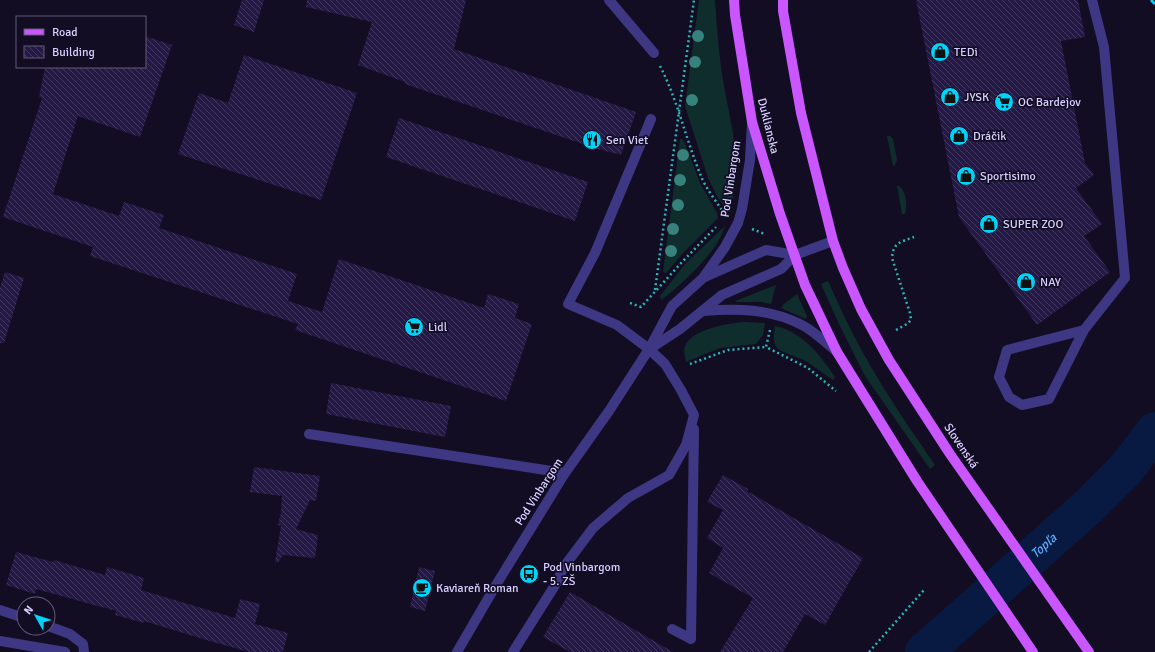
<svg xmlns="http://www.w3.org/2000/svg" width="1155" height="652" font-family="Signika,sans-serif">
  <defs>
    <pattern id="building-back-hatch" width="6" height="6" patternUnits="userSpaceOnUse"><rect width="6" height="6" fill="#241945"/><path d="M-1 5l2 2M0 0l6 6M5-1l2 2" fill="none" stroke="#433961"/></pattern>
  </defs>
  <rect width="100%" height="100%" fill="#120d23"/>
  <g fill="#102d2d">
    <path d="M699,0H715C717,29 719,57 724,86C732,130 743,165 730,210L726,209L717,196L708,178L685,106Z"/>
    <path d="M887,136H890L893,139L897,160L895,165L893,166Z"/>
    <path d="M680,139H682L684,141L700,183L717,213L718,218L684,252L666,273L663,272Z"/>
    <path d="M897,185C906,188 908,206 905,214H902Z"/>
    <path d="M725,226C723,232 720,238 717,243C707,260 677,289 661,300L660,296L685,264Z"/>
    <path d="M828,281C841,310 854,338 870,365C890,400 913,433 935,465L930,469L865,376L839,324L821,284Z"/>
    <path d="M776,285L771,304L761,302H736L735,301Z"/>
    <path d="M797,294L807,316L806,319L781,308L783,305Z"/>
    <path d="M745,322L765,323L763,335L756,344L720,348L686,362C685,357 683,351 685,346C692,329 729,323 745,322Z"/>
    <path d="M775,326C803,332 820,355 835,377L833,380L806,361L779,350C772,343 774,335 775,326Z"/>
  </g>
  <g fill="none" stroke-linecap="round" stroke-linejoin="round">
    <path stroke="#081a41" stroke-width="38" id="s1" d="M924,652L1089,506L1126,469L1155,431"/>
  </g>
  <g fill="url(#building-back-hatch)">
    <path d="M242,0H264L254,32L234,25Z"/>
    <path d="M307,0H466L454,49L636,112L621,155L598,149L405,84V82L358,65L372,22L306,7Z"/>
    <path d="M916,0H1078L1085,37L1061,41L1085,163L1094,175L1076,188L1102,224L1084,236L1110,272L1037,325L959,217Z"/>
    <path d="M145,36L172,45L140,137L78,116L53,194L119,216L124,202L164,215L159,228L297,274L288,301L322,312L339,259L484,308L488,294L519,304L515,318L532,324L506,401L295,330L298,324L90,256L93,247L3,217L42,98L39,97L45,67H145Z"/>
    <path d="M244,55L357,93L321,200L178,154L199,93L228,103Z"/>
    <path d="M399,118L588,182L575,221L386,157Z"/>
    <path d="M5,272L24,278L4,343H0V288Z"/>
    <path d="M331,383L451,406L445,437L326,414Z"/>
    <path d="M254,467L320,476L316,501L310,500L296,529L318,535L315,558L283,555L278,563L275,562L281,526L278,525L281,513L282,496L250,492Z"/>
    <path d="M723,475L748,489L747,491L863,558L825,625L805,614L783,652H720L753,598L709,573L723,548L707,538L723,510L707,502Z"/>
    <path d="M16,552L53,562L54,560L105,575L107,567L144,578L141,590L235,618L240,599L260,604L255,624L288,633L283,652H250L213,642L144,621V623L115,615L116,611L36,589L35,594L6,585Z"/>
    <path d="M419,567L435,571L425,611L410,607Z"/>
    <path d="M570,592L673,652H570L543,637Z"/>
  </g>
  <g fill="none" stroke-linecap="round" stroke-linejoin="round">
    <g stroke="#2bb7b7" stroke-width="2.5" stroke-dasharray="2 3" stroke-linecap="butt">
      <path d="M660,66C678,101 686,140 701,176C706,189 717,202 725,215"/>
      <path d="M752,229L765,234"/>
      <path d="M655,290L694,0"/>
      <path d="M630,303L641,307L683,261L716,227"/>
      <path d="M770,330L766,347L808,368L836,391"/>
      <path d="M896,330L907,324L911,320L910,313L892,258C893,242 901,242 914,237"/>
      <path d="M690,364L728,350L766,347"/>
      <path d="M869,652L924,590"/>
    </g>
    <g stroke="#3e3783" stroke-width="10">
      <path d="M1084,330L1007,350L999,377L1009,397L1022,405L1049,399L1084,330L1125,278L1104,47L1092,0"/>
      <path d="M309,434L565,473"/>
      <path d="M672,629L691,639L694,429"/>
      <path d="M513,652L557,582L563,568L593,528L628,498L669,475L686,445L694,415L681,390L665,364L649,349L617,325L568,304L595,253L651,119"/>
    </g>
    <g stroke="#3e3783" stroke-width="10">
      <path d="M609,0L654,53"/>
      <path d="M705,277L766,250L795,255"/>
      <path d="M704,311C737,308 770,309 800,324C813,330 826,343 837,352"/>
      <path d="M651,348L680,329L722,295L781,269L795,255L833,241"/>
      <path d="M0,610L24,618"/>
      <path d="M48,626L70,634L83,644L84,652"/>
      <path d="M0,641L65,652"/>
      <path d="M457,652L496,585L565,473L609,411L649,349L672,306L703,278L725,247L738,223L742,209L750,160L752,122"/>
    </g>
    <g stroke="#c956ff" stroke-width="10">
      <path d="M734,0L735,15L752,122L780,214L805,285L837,352L917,481L1033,652"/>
      <path d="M783,0V11L801,113L833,241L843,268L861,309L889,360L950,454L1089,652"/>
    </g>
    <path stroke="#00d3fa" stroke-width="3" stroke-dasharray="6 5" stroke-linecap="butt" d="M1151,0L1155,4"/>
  </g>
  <g fill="#38827d">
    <circle cx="698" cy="36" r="6"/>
    <circle cx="695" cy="62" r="6"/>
    <circle cx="692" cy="100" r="6"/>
    <circle cx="683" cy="155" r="6"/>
    <circle cx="680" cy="180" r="6"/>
    <circle cx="678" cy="205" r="6"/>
    <circle cx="673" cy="229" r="6"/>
    <circle cx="671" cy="251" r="6"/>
  </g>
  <defs>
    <symbol id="shop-disc" viewBox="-11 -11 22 22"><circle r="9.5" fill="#00d3fa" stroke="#120d23"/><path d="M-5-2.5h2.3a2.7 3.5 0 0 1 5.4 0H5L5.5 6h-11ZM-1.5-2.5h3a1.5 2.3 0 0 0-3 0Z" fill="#111"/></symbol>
    <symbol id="supermarket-disc" viewBox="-11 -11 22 22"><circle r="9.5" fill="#00d3fa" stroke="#120d23"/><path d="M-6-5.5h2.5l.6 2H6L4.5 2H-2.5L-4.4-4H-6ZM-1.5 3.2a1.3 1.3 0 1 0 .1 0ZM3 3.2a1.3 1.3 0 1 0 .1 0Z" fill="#111"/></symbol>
    <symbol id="restaurant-disc" viewBox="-11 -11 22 22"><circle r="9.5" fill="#00d3fa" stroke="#120d23"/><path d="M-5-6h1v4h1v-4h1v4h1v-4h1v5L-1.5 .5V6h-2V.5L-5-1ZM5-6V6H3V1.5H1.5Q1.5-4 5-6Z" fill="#111"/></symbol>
    <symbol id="bus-disc" viewBox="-11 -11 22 22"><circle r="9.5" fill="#00d3fa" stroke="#120d23"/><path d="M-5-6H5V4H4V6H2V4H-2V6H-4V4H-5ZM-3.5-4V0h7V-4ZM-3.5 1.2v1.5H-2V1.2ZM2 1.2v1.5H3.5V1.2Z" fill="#111"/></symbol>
    <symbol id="cafe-disc" viewBox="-11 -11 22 22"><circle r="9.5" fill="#00d3fa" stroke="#120d23"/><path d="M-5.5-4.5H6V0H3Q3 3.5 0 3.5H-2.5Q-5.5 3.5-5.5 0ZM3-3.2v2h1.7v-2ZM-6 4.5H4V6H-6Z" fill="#111"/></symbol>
  </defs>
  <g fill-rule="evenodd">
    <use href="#shop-disc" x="929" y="41" width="22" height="22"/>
    <use href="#shop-disc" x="939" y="86" width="22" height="22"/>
    <use href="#supermarket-disc" x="993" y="91" width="22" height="22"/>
    <use href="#shop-disc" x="948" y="125" width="22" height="22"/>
    <use href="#restaurant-disc" x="581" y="129" width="22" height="22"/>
    <use href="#shop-disc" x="955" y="165" width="22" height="22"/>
    <use href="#shop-disc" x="978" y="213" width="22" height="22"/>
    <use href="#shop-disc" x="1015" y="271" width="22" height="22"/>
    <use href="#supermarket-disc" x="403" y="316" width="22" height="22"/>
    <use href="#bus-disc" x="518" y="563" width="22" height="22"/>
    <use href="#cafe-disc" x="411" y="577" width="22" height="22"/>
  </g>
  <g text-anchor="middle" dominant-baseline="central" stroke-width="3.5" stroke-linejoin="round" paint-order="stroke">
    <g font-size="12" fill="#d7cfff" stroke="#120d23" text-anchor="start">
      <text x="954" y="52">TEDi</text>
      <text x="964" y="97">JYSK</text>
      <text x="1018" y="102">OC Bardejov</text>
      <text x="973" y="136">Dráčik</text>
      <text x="606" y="140">Sen Viet</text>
      <text x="980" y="176">Sportisimo</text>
      <text x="1003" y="224">SUPER ZOO</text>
      <text x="1040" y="282">NAY</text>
      <text x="428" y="327">Lidl</text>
      <text x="543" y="567">Pod Vinbargom<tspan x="543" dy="14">- 5. ZŠ</tspan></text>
      <text x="436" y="588">Kaviareň Roman</text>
    </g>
    <g font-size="12" fill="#d7cfff" stroke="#120d23">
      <text transform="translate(768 126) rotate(76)">Duklianska</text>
      <text transform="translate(731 179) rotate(-81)">Pod Vinbargom</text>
      <text transform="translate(961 446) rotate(56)">Slovenská</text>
      <text transform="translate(539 492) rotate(-57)">Pod Vinbargom</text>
    </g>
    <g font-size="13" font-style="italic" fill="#5dabff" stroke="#120d23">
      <text stroke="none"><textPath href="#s1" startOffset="160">Topľa</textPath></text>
    </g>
  </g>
  <rect x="16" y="16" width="130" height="52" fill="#120d23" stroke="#615b7b"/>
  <rect x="24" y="29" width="20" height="6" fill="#c956ff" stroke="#615b7b"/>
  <text x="52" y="36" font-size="12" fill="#d7cfff">Road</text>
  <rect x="24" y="46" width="20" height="12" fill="url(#building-back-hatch)" stroke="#615b7b"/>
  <text x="52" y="56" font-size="12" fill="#d7cfff">Building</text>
  <g transform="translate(36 616) rotate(309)"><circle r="19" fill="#120d23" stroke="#615b7b"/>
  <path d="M0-3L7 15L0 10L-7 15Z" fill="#00d3fa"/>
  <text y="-6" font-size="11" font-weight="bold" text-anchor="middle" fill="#d7cfff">N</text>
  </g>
</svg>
